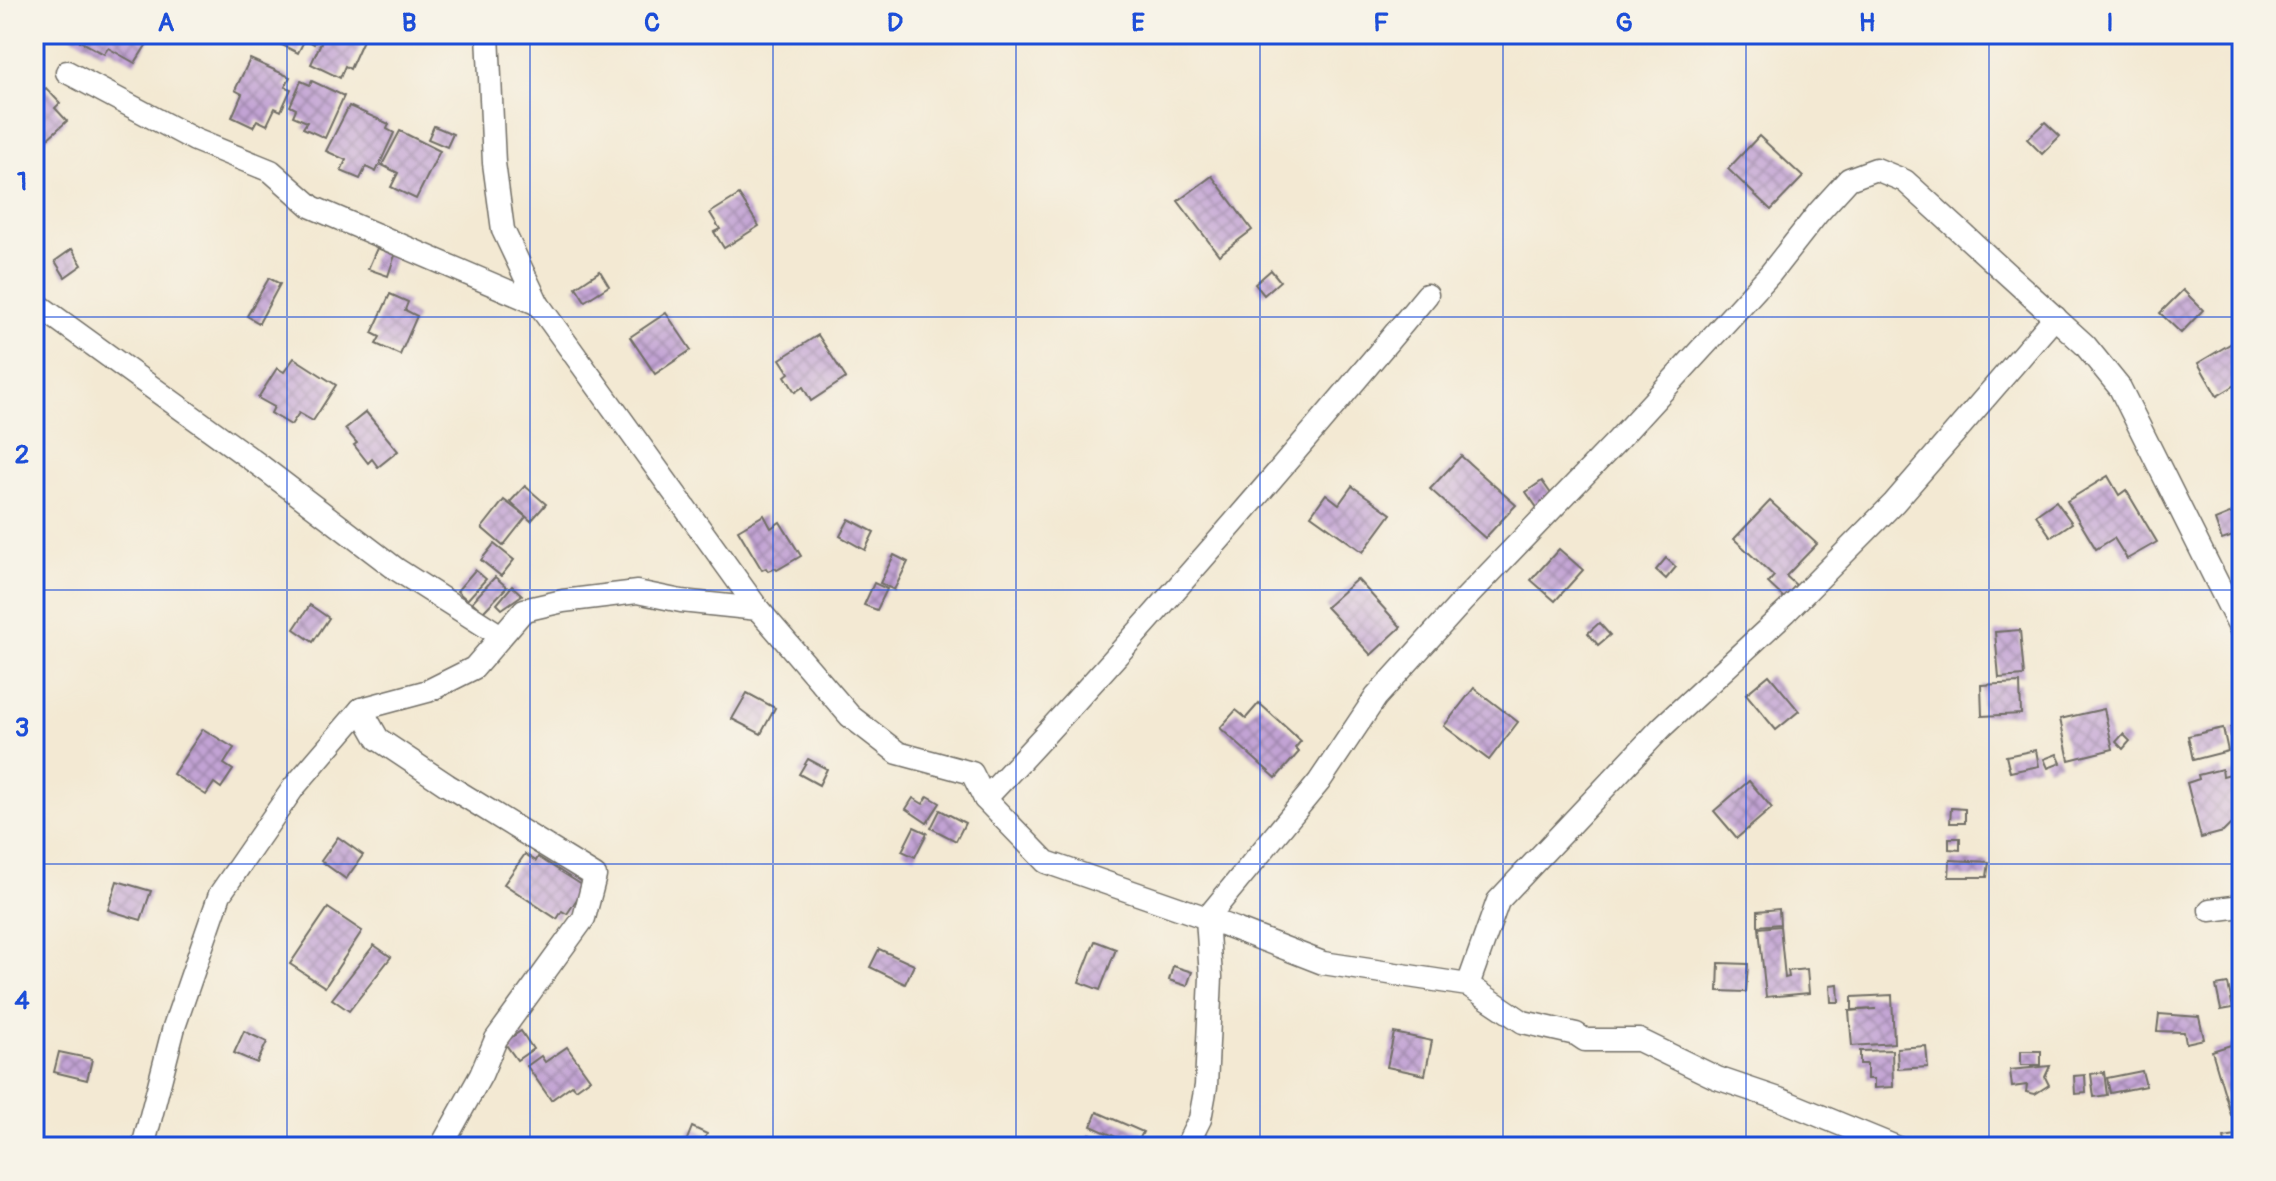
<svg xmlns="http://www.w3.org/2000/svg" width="2276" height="1181" font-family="Pangolin,sans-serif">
  <defs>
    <pattern id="building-cross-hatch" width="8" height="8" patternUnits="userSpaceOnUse" patternTransform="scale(2)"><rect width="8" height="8" fill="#c2a3d4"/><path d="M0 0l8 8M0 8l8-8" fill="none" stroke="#9e85ac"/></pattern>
  </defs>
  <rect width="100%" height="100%" fill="#f7f3e8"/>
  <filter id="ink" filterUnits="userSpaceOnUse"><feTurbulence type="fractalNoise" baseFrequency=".0125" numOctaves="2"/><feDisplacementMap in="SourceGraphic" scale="16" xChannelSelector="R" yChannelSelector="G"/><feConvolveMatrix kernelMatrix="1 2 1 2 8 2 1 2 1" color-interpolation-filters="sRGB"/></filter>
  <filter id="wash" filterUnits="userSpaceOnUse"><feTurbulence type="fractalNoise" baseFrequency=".006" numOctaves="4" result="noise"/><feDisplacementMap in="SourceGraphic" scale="32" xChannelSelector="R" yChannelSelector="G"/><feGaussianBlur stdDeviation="1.8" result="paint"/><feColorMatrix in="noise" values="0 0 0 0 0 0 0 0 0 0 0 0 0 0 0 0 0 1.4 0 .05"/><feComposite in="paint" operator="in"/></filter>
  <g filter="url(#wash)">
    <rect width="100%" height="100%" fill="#f3e9d3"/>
    <g id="blocks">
      <g fill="url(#building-cross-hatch)">
        <path d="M67,34H142L150,39L135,63L108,48L104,54Z"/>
        <path d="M265,34H319L314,44L305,39L298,53L264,36Z"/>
        <path d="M325,34H361L360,38L363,40L350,69L345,66L340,78L311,64Z"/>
        <path d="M250,59L290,77L285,87L291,89L281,111L275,108L267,125L257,120L253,127L232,117L242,94L235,90Z"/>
        <path d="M301,81L310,85L312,81L344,96L325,138L303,128L307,122L293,116L296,109L290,106Z"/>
        <path d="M34,86L40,93L46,88L60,103L55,108L67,121L36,149Z"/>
        <path d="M349,106L389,124L387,129L394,133L376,172L366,167L360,179L341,171L346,160L326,151Z"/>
        <path d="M2045,122L2060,136L2042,154L2027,139Z"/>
        <path d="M434,126L453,134L447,147L428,139Z"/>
        <path d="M400,131L440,151L416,199L391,187L398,173L382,165Z"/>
        <path d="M1759,136L1803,177L1771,210L1728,169Z"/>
        <path d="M1212,176L1252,230L1219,255L1178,201Z"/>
        <path d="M739,195L759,226L724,248L714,232L720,229L710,213Z"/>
        <path d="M377,248L395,255L388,276L368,269Z"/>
        <path d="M72,249L82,265L65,277L55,261Z"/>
        <path d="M1271,270L1280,281L1264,295L1255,284Z"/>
        <path d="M600,271L609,286L585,301L576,287Z"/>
        <path d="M269,278L280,284L259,323L247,316Z"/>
        <path d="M2183,290L2203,310L2181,333L2160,313Z"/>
        <path d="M390,294L408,302L405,310L417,316L400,355L376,344L380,337L372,333Z"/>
        <path d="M666,313L691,350L655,374L630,337Z"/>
        <path d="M818,335L846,378L811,401L803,387L795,392L785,376L789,373L780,359Z"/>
        <path d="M2242,337V381L2217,396L2198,363Z"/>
        <path d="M294,358L336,385L313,421L299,413L291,425L271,413L274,407L258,398L277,368L284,372Z"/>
        <path d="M366,412L398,451L378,467L372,459L368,463L354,445L357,443L345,429Z"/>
        <path d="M1461,456L1516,505L1485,538L1430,489Z"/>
        <path d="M2108,476L2119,495L2126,490L2157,542L2127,559L2114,538L2096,549L2067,501Z"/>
        <path d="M1542,481L1554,498L1538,509L1526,492Z"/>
        <path d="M525,486L546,504L531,521L510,502Z"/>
        <path d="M1352,486L1391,514L1363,552L1311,515L1326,494L1339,504Z"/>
        <path d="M504,500L526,517L503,546L482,528Z"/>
        <path d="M1770,501L1817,544L1786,576L1796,585L1784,598L1768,583L1774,576L1734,539Z"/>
        <path d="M2056,501L2072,523L2051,537L2036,515Z"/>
        <path d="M2232,513L2239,534L2222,540L2215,520Z"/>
        <path d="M764,515L771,528L780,522L801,556L777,570L775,568L768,571L766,568L762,570L738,530Z"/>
        <path d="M849,519L874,532L865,550L840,536Z"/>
        <path d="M494,544L514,560L501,576L481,560Z"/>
        <path d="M1559,549L1583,570L1555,601L1531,580Z"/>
        <path d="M894,555L908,562L894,590L880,583Z"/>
        <path d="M1666,558L1676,567L1666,579L1656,570Z"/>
        <path d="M475,570L486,579L467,600L457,591Z"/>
        <path d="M495,577L507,587L483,612L472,602Z"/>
        <path d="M1357,579L1401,627L1371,655L1326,607Z"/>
        <path d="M874,583L887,589L877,610L864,605Z"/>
        <path d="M512,586L522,595L502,609L497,604Z"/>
        <path d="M310,605L329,618L313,642L294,629Z"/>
        <path d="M1599,623L1610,635L1598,645L1588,633Z"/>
        <path d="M2020,630L2024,676L1999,678L1995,632Z"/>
        <path d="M1769,675L1799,711L1776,730L1746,694Z"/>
        <path d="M2020,683L2021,714L1982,716L1981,685Z"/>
        <path d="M1474,688L1518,722L1489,760L1444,726Z"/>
        <path d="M747,693L775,708L761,734L732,719Z"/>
        <path d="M1259,703L1301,741L1295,748L1299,752L1276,778L1220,728L1236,710L1246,718Z"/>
        <path d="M2104,709L2113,749L2069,760L2060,719Z"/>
        <path d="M2223,728L2228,751L2193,760L2188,736Z"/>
        <rect x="2231" y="728" width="11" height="11"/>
        <path d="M203,729L234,748L224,764L233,770L221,788L214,783L206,795L173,774Z"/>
        <path d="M2123,734L2130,741L2123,749L2116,742Z"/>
        <path d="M2036,750L2039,766L2010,772L2006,756Z"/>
        <path d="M2057,754L2061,763L2048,768L2044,759Z"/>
        <path d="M808,759L827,769L819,785L799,774Z"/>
        <path d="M2222,769L2223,776L2242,771V818L2237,820L2238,826L2230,825L2223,832L2201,838L2187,783L2199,779L2198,775Z"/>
        <path d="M1749,781L1772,808L1737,838L1714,811Z"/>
        <path d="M928,796L940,803L927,823L906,809L913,798L923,804Z"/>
        <path d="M1951,808L1965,809V823H1950Z"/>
        <path d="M940,810L965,823L956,841L931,828Z"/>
        <path d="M914,827L927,833L915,857L902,851Z"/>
        <path d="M338,837L363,855L346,879L321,861Z"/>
        <path d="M1949,838H1960V850L1949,849Z"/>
        <path d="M525,854L536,861L538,857L585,887L567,914L562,911L557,919L504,884Z"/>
        <path d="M1950,860L1989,862L1987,877H1949Z"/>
        <path d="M117,881L151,891L141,920L108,910Z"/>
        <path d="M328,908L362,931L325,987L290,964Z"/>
        <path d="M1779,909L1780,924L1758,926V911Z"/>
        <path d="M1780,926L1785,978L1789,977L1788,971L1807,969L1809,993L1766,997L1759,928Z"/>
        <path d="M1095,941L1116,949L1100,990L1079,982Z"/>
        <path d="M374,945L391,957L349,1011L332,999Z"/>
        <path d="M879,949L914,965L905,984L870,967Z"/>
        <path d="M1719,963L1748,964L1746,992L1718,991Z"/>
        <path d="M1173,966L1192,972L1187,986L1169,980Z"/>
        <path d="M1838,984L1839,1002H1831L1830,985Z"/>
        <path d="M2228,984L2233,1008L2221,1010L2216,986Z"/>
        <path d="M1892,995L1894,1043L1852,1046L1849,1011L1876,1009L1852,1010V997Z"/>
        <path d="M2159,1014L2199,1017L2204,1039L2186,1043L2184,1032L2157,1031Z"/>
        <path d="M244,1031L267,1042L257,1063L234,1053Z"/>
        <path d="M521,1031L533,1049L517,1060L504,1042Z"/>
        <path d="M1394,1033L1432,1041L1425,1075L1387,1067Z"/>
        <path d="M2240,1042L2242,1049V1112L2231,1115L2212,1051Z"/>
        <path d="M1926,1046L1928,1067L1898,1069L1897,1048Z"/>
        <path d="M567,1047L590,1079L576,1089L572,1085L551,1100L527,1066L541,1056L545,1062Z"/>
        <path d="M1892,1050L1893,1087L1874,1088V1079H1867V1064H1860V1051Z"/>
        <rect x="2021" y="1051" width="20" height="14"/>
        <path d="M59,1052L92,1059L87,1080L54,1072Z"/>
        <path d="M2050,1066L2045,1077L2049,1085L2035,1094L2026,1092L2027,1085L2012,1087L2010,1070Z"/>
        <path d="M2142,1071L2146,1086L2110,1093L2107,1078Z"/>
        <path d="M2104,1072L2107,1095L2094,1097L2091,1074Z"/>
        <path d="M2085,1075L2086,1093L2075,1094L2074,1076Z"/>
        <path d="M1097,1112L1143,1132L1136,1146L1091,1126Z"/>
        <path d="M692,1127L707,1134L701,1147H684Z"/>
        <path d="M1090,1134L1116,1147H1084Z"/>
        <path d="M2242,1135V1146L2226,1147L2224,1138Z"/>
      </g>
    </g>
  </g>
  <g filter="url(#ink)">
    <use href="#blocks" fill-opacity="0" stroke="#716e66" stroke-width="2"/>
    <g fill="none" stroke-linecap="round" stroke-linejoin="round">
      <defs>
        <g id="minor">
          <path d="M488,34L494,163L503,230L538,304L758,609L850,716L898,753L972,773L985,799L1046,862L1207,918L1323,963L1468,985L1523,1022L1576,1034L1585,1040H1639L1717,1078L1779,1099L1896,1147"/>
          <path d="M67,72L195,140L271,171L312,207L538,304"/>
          <path d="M34,302L262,467L396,569L501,636"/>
          <path d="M361,709L378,739L447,785L595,876L584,918L496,1039L481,1075L441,1147"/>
          <path d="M985,799C1138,637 1284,467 1427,295"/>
          <path d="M2210,910L2242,906"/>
          <path d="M1468,985L1498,901L1662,727L1786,612L1894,503L2055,317"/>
          <path d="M143,1147L174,1027L220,894L294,787L361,709L428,691L474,668L524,610L563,601L637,592L681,601L758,609"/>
          <path d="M1186,1147L1200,1119L1206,1086L1211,977L1207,918L1319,782L1376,697L1462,602L1616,442L1770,274L1818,213L1849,179L1876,169L1905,181L2085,345L2120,388L2242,632"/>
        </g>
      </defs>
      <use href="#minor" stroke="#716e66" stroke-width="25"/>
      <use href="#minor" stroke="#fff" stroke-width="22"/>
    </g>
  </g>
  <path fill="none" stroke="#1d4ed8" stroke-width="2" stroke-opacity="0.55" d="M287,34V1147M530,34V1147M773,34V1147M1016,34V1147M1260,34V1147M1503,34V1147M1746,34V1147M1989,34V1147M34,317H2242M34,590H2242M34,864H2242"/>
  <rect width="2276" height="1181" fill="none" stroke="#f7f3e8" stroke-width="88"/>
  <rect x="44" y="44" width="2188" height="1093" fill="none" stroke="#1d4ed8" stroke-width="3"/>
  <g font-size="26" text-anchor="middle" font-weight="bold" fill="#1d4ed8">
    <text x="166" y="31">A</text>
    <text x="409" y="31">B</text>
    <text x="652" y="31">C</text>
    <text x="895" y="31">D</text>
    <text x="1138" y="31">E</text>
    <text x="1381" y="31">F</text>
    <text x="1624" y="31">G</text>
    <text x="1867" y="31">H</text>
    <text x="2110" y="31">I</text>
    <text x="22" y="190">1</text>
    <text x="22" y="463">2</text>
    <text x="22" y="736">3</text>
    <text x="22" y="1009">4</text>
  </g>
</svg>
